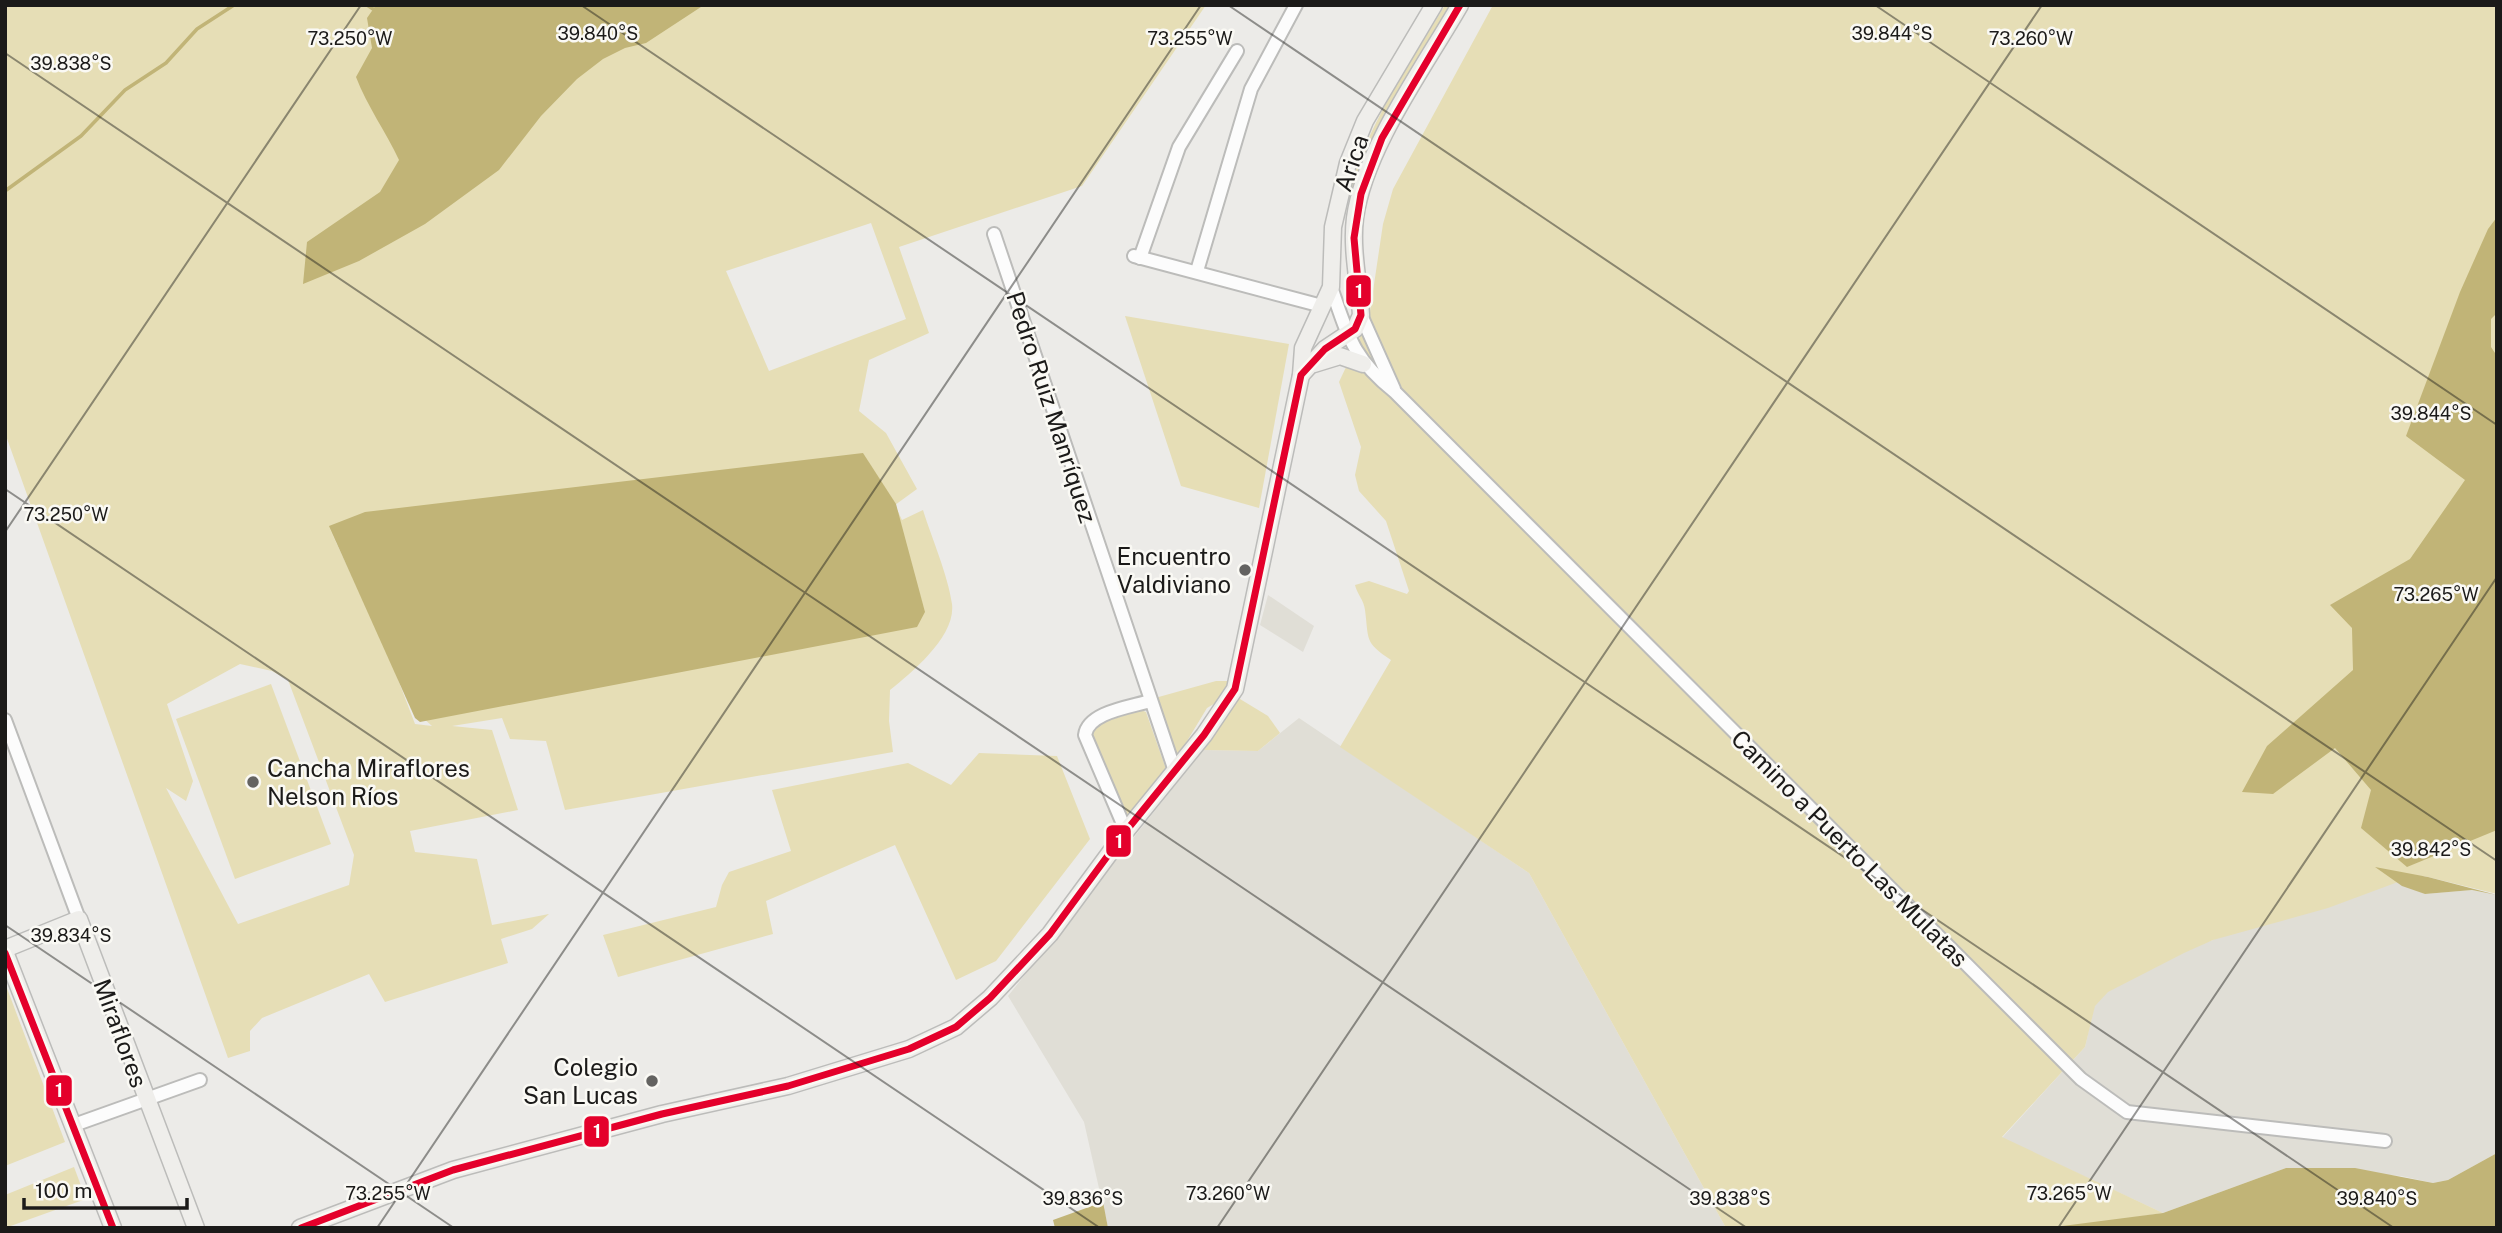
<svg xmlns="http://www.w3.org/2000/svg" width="2502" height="1233" font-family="'Public Sans',sans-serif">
  <rect width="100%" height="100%" fill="#ecebe8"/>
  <g fill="#e0ded6">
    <path d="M1268,595L1314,626L1303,652L1260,625Z"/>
    <path d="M1299,718L1529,873L1726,1228H1108L1084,1122L1008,996L1203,750L1258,751Z"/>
    <path d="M2375,867L2425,894L2472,890L2497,895V1153L2448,1180L2433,1183L2401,1176L2286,1168L2163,1213L2002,1138L2085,1047L2098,990L2130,968L2213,940L2334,874Z"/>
  </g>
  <g fill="#e6deb6" fill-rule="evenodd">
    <path d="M5,5H1206L1082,186L899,247L929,333L869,360L859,411L886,433L917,489L895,505L902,520L923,510C932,539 948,575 952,604C956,636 912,672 890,690L889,721L893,752L565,810L546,741L510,739L502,718L452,726L492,730L518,810L410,831L415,852L477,859L492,925L549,914L532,929L501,939L508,963L385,1002L369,974L262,1018L250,1031V1051L228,1058L5,433ZM871,223L906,319L769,371L726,271ZM329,527L422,717L432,726L415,724L389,656ZM240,664L272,671L288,680L354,855L349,885L238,924L166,788L186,801L193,781L167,704Z"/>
    <path d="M1445,5H1454L1353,199L1347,200C1364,129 1408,67 1445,5Z"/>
    <path d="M1493,5H2497V894L2424,876L2406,879L2328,908L2213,940L2184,953L2108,992L2095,1006L2085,1047L2002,1137L2163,1213L2130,1218L2139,1228H1726L1529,873L1340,747L1391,660C1364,642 1369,640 1365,610C1364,600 1357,594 1355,585L1369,581L1407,594L1409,591L1386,521L1359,491L1355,475L1361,447L1339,382L1369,318L1383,224L1393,189Z"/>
    <path d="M1125,316L1289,344L1259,508L1181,486Z"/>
    <path d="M1216,681H1230L1217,702L1207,708L1181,751L1178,754L1171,750L1155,698Z"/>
    <path d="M271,684L331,844L235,879L176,719Z"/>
    <path d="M1235,699H1240L1268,716L1280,733L1258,751L1203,750Z"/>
    <path d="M1141,710L1146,712L1166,769L1129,815L1123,813L1090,734L1095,725Z"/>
    <path d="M979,753L1057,756L1090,839L996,961L956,980L895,845L766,901L773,934L618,977L603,935L716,907L722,885L729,872L791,851L772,790L908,763L951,785Z"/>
    <path d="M5,983L65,1142L5,1166Z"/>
    <path d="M74,1167L86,1199L5,1228V1195Z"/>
  </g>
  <g fill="#c1b477">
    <path d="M376,5H704L646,43L625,48L603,59L577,79L541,116L499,170L425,224L359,261L303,284L307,242L380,192L399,160C386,132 367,106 356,77L372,48L367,18Z"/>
    <path d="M2497,217V313L2491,319V347L2497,356V830L2407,867L2361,828L2371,790L2335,748L2273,794L2242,792L2267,746L2353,670L2352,628L2330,605L2410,559L2465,480L2406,436L2460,292L2488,229Z"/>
    <path d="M863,453L896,504L925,612L917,627L420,722L415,718L329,526L365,512Z"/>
    <path d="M2375,867L2428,877L2497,895L2472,890L2425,894L2402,886Z"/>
    <path d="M2497,1153V1228H2047L2163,1213L2286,1168H2355L2433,1183L2448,1180Z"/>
    <path d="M1103,1202L1108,1228H1055L1053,1220Z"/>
  </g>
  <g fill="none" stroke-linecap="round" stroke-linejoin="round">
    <g stroke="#c1b477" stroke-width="3.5">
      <path d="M367,5L373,9"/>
      <path d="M5,191L81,136L125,90L166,63L197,29L234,5"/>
    </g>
    <defs>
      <g id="street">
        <path d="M994,234L1175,771"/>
        <path d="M1134,256L1322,306"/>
        <path d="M1140,258L1179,147L1237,51"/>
        <path d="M1197,271L1251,89L1296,5"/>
        <path d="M1331,287C1348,336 1353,359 1395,392L2081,1079L2127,1112L2385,1141"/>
        <path d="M1361,315L1394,389"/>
        <path d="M5,720L79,919"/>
        <path d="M1126,831L1085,735C1088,712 1131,707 1150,701"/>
        <path d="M74,1125L200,1080"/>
      </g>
      <g id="secondary">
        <path d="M1314,364L1340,356L1363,364"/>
        <path d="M1301,375L1325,349L1355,329L1361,315C1359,283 1351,249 1355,218C1364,149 1425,66 1460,5"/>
        <path d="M5,949L79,919L196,1228"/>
        <path d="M5,952L113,1228"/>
        <path d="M300,1228L453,1170L662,1114L788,1086L909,1049L956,1027L990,998L1050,934L1126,831L1204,735L1235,689L1301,375L1303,348L1331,287L1333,227L1348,163L1365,121L1434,5"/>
      </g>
    </defs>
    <use href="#street" stroke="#bcbcba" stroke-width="16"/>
    <use href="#secondary" stroke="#bcbcba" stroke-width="19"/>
    <use href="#street" stroke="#fcfcfc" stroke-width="12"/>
    <use href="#secondary" stroke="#efeeeb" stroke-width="16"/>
    <defs>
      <g id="bus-1">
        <path d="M5,953L113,1228"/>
        <path d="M301,1228L453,1170L662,1114L788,1086L909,1049L956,1027L990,998L1050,934L1126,831L1204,735L1235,689L1301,375L1325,349L1355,329L1361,315L1354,238L1361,194L1382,138L1460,5"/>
      </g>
    </defs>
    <use href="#bus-1" stroke="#faf9f4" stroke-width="12"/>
    <use href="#bus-1" stroke="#e4002b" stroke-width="7"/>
  </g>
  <path fill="none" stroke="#1b1a19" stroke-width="2" stroke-opacity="0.45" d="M581,5L2394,1228M1228,5L2497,861M1875,5L2497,425M5,53L1747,1228M5,489L1100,1228M5,532L361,5M5,925L454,1228M377,1228L1201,5M1217,1228L2042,5M2058,1228L2497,577"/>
  <g fill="#646361" stroke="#faf9f4" stroke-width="2.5">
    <circle cx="1245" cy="570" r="7"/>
    <circle cx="253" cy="782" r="7"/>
    <circle cx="652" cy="1081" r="7"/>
  </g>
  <g text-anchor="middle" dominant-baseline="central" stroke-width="5" stroke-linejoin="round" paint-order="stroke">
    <g font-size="24" fill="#1b1a19" stroke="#faf9f4">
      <text transform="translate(1351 163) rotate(-71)">Arica</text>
      <text transform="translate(1052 407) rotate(72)">Pedro Ruiz Manríquez</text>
      <text transform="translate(1850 848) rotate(45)">Camino a Puerto Las Mulatas</text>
      <text transform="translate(121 1033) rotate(70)">Miraflores</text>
    </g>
    <g font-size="24" fill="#1b1a19" stroke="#faf9f4" text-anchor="end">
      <text x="1231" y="556">Encuentro<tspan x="1231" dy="28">Valdiviano</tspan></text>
      <text x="267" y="768" text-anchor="start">Cancha Miraflores<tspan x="267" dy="28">Nelson Ríos</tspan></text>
      <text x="638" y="1067">Colegio<tspan x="638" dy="28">San Lucas</tspan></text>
    </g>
  </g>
  <g font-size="18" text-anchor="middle" fill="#1b1a19" stroke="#faf9f4" stroke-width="5" stroke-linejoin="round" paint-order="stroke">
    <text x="598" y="40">39.840°S</text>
    <text x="1892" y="40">39.844°S</text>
    <text x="350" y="45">73.250°W</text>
    <text x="1190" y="45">73.255°W</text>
    <text x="2031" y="45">73.260°W</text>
    <text x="71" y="70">39.838°S</text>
    <text x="2431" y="420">39.844°S</text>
    <text x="66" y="521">73.250°W</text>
    <text x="2436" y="601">73.265°W</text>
    <text x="2431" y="856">39.842°S</text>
    <text x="71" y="942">39.834°S</text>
    <text x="388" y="1200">73.255°W</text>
    <text x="1228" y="1200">73.260°W</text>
    <text x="2069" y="1200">73.265°W</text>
    <text x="1083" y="1205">39.836°S</text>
    <text x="1730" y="1205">39.838°S</text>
    <text x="2377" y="1205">39.840°S</text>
  </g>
  <g stroke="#faf9f4" stroke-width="2.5">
    <rect x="1345" y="274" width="27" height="34" rx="7" fill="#e4002b"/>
    <rect x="1105" y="824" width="27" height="34" rx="7" fill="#e4002b"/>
    <rect x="45" y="1074" width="28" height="33" rx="7" fill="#e4002b"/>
    <rect x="583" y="1115" width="27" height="33" rx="7" fill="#e4002b"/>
  </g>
  <g font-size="19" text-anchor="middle" font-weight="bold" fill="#fff">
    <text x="1359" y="298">1</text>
    <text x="1119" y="848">1</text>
    <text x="59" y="1097">1</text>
    <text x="597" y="1138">1</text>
  </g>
  <rect width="2502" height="1233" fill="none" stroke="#1b1a19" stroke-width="14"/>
  <path d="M24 1198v10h163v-10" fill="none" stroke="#1b1a19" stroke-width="3.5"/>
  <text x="35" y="1198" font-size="21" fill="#1b1a19" stroke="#faf9f4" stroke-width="5" paint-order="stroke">100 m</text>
</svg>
